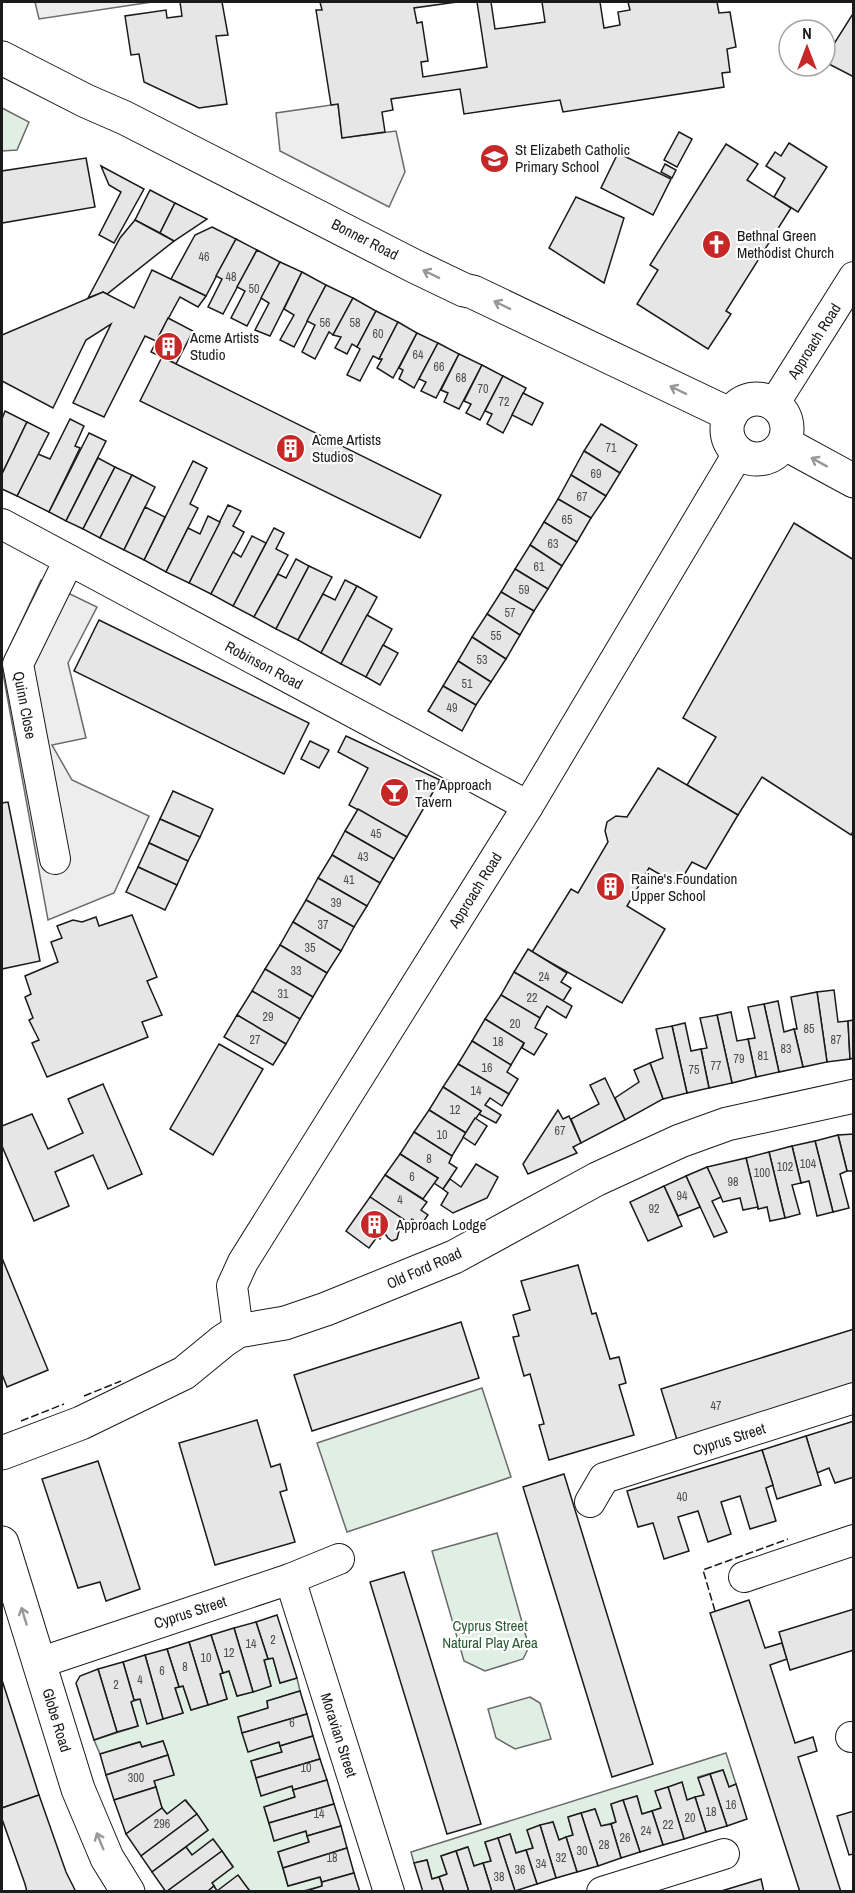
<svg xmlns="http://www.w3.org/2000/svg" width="855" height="1893" font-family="'Archivo Narrow',sans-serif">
  <rect width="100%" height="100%" fill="#fff"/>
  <g fill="#e0efe3" stroke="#6a6a6a" stroke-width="1.5">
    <path d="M2,108L29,122L17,150L2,151Z"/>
    <path d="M482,1388L511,1477L347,1532L317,1443Z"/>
    <path d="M497,1533L529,1647L523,1659L485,1671L464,1661L432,1551Z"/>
    <path d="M273,1658L280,1683L297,1678L300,1691L267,1701L268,1708L238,1717L248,1751L279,1742L282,1752L251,1761L261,1795L292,1786L295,1797L264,1807L274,1840L306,1831L309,1842L278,1852L288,1886L320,1877L322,1886L303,1891H250L238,1876L217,1891L212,1883L233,1866L213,1839L192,1855L186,1847L208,1830L186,1800L167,1814L162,1808L154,1781L174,1774L163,1741L142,1747L139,1742L100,1754L94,1740L138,1726L131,1702L140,1699L148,1723L183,1713L175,1688L183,1686L191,1710L227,1699L220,1674L229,1671L237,1696L271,1686L264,1660Z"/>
    <path d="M530,1697L540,1703L551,1739L515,1749L496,1738L488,1709Z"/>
    <path d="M726,1753L736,1784L729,1787L723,1770L698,1777L704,1795L687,1800L682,1783L656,1791L661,1808L642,1814L637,1796L611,1805L616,1822L601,1826L595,1809L568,1817L573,1835L559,1840L553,1822L527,1830L533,1848L516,1853L510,1834L485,1843L491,1861L474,1866L467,1847L441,1856L447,1874L432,1879L427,1860L414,1863L411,1852Z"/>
  </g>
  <g fill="#ededed" stroke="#6a6a6a" stroke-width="1.5">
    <path d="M35,2H152L39,19Z"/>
    <path d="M338,104L342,138L396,131L405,172L389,207L280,151L276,113Z"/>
    <path d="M41,580L97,607L68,663L86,738L52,745L72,780L149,816L114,893L48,920L2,668V663Z"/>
  </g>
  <g fill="#e6e6e6" stroke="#1a1a1a" stroke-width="1.5">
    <path d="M180,2H222L228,35L216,36L227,104L199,108L144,82L139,54L131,55L125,16L166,10L167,18L182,16Z"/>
    <path d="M320,2H457L414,8L417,23L422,22L428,61L421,62L423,77L487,67L477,2H491L495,29L545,22L542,2H600L604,28L620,25L618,12L630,10L628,2H717L719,13L730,12L736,47L727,49L730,72L722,73L724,87L563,112L560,100L464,114L460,89L391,99L393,110L382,112L385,132L342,138L338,104L331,105L316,10H322Z"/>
    <path d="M854,12V77L825,62V58Z"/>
    <path d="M679,132L692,139L677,167L664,160Z"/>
    <path d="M789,143L827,167L798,212L774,197L785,178L766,166L775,152L781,156Z"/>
    <path d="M726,144L758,164L747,180L791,208L726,311L731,314L708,349L637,304L658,270L650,265Z"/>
    <path d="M618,153L671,179L653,215L601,188Z"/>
    <path d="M86,158L95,207L2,223V171Z"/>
    <path d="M665,164L676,170L672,178L661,172Z"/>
    <path d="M101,166L144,189L114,243L99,235L121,192L109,185Z"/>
    <path d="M150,190L175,203L160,233L135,220Z"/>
    <path d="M576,197L624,218L604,283L549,248Z"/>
    <path d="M175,203L207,219L174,241L160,233Z"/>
    <path d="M135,220L174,241L107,294L103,292L88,298L120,238Z"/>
    <path d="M212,227L236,239L206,296L171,279L195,235Z"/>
    <path d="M236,239L257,250L223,314L208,307L222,279L216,276Z"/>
    <path d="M257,250L280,262L247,326L231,318L245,291L237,287Z"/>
    <path d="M280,262L302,272L270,336L255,330L269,303L261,298Z"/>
    <path d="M152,270L206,296L198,307L180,297L156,341L145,336L104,417L73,403L111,324L86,340L53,408L2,381V335L103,292L134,308Z"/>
    <path d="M302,272L326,285L294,347L280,340L294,315L284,309Z"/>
    <path d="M326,285L353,298L333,335L329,332L315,359L302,352L315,325L307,321Z"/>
    <path d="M353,298L376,311L357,347L352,344L347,354L335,348L341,337L333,335Z"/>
    <path d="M376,311L398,322L379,359L373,356L360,381L347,375L360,349L357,347Z"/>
    <path d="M168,318L193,331L176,364L151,352Z"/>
    <path d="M398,322L417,333L393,378L377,368L382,359H379Z"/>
    <path d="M417,333L438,343L414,388L399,379L403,370L399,368Z"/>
    <path d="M438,343L459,354L436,398L421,391L426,382L419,379Z"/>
    <path d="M459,354L482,365L459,409L444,402L448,393L441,390Z"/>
    <path d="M162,357L441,495L420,538L140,401Z"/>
    <path d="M482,365L503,376L480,420L466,413L471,404L464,401Z"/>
    <path d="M503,376L526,388L503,433L487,424L492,414L485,411Z"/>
    <path d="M523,393L543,403L532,425L512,415Z"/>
    <path d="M5,411L27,422L2,474V419Z"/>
    <path d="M70,419L84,426L75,446L80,448L49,512L17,496L38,454L50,459Z"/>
    <path d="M27,422L49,433L17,496L2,489V474Z"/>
    <path d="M601,424L637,445L620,473L584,451Z"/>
    <path d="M89,433L106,441L66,521L49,512Z"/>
    <path d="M584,451L620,473L606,496L571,475Z"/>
    <path d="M98,458L115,467L83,529L66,521Z"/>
    <path d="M193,461L207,468L190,504L198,508L166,572L144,560Z"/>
    <path d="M115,467L132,475L100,538L83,529Z"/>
    <path d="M132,475L155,487L124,550L100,538Z"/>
    <path d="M571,475L606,496L591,518L558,499Z"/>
    <path d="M558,499L591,518L577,542L544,522Z"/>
    <path d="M228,505L241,511L233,526L244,532L211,594L189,583Z"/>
    <path d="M145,507L165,517L144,560L124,550Z"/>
    <path d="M208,516L220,522L189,583L166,572L188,528L200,534Z"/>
    <path d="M544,522L577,542L562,566L530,545Z"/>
    <path d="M794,523L854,560V830L851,835L762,777L738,815L687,785L716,737L683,718Z"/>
    <path d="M274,528L284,533L276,549L288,555L254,617L233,606Z"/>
    <path d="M252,536L266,543L233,606L211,594L233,552L241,557Z"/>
    <path d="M530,545L562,566L548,589L515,569Z"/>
    <path d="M296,559L309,566L276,629L254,617L278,574L286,578Z"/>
    <path d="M309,566L332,577L298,640L276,629Z"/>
    <path d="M515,569L548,589L534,611L501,592Z"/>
    <path d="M345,580L357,586L321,653L298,640L323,594L335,600Z"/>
    <path d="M357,586L377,597L341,664L321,653Z"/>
    <path d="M501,592L534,611L520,635L487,614Z"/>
    <path d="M487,614L520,635L506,659L472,637Z"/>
    <path d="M367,615L392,629L366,677L341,664Z"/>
    <path d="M99,620L309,723L284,774L74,671Z"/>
    <path d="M472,637L506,659L491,682L458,661Z"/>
    <path d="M383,645L398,653L380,685L366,677Z"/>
    <path d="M458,661L491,682L476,705L443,686Z"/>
    <path d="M443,686L476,705L462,731L428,711Z"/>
    <path d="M346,736L440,780L407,837L349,805L368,768L338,752Z"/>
    <path d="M310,741L329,750L319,768L301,759Z"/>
    <path d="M658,768L738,815L706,869L692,862L678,885L649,868L627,906L665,929L622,1003L532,952L571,889L578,893L608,842L605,831L607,822L616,816L627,817Z"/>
    <path d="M173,791L213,809L200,837L160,819Z"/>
    <path d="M8,802L40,961L2,969V803Z"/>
    <path d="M358,809L407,837L394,859L345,831Z"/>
    <path d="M160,819L200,837L188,861L149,843Z"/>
    <path d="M345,831L394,859L380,883L332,855Z"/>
    <path d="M149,843L188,861L177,885L138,867Z"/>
    <path d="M332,855L380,883L367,906L318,878Z"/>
    <path d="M138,867L177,885L165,910L126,892Z"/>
    <path d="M318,878L367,906L354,927L306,900Z"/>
    <path d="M306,900L354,927L341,951L293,922Z"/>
    <path d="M132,915L157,977L147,981L162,1015L142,1022L148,1037L47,1077L32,1043L39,1040L29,1020L33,1018L25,997L31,994L25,976L58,962L51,942L62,938L57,926L73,920L82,922L96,917L99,926Z"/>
    <path d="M293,922L341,951L327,973L280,945Z"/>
    <path d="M280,945L327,973L313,997L265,969Z"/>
    <path d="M528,949L567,973L561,982L571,988L563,1001L514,972Z"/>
    <path d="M265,969L313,997L300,1019L252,991Z"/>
    <path d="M514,972L572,1006L566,1018L547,1006L540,1018L501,995Z"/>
    <path d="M834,990L838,1022L848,1021L850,1059L827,1062L817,992Z"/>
    <path d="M252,991L300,1019L286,1044L237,1015Z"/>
    <path d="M817,992L827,1062L803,1067L794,1029H797L791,997Z"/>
    <path d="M501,995L540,1018L535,1028L547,1034L534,1055L522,1048L524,1043L485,1019Z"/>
    <path d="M778,1001L784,1032L794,1029L803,1067L779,1072L764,1004Z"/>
    <path d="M764,1004L779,1072L756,1077L748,1039L755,1038L748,1007Z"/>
    <path d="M731,1012L737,1041L748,1039L756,1077L732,1083L717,1015Z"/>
    <path d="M237,1015L286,1044L273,1065L224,1037Z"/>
    <path d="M717,1015L732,1083L709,1088L701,1049L707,1048L700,1018Z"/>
    <path d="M485,1019L524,1043L511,1065L472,1041Z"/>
    <path d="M854,1020V1058L850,1059L848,1021Z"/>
    <path d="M685,1023L691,1051L701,1049L709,1088L687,1093L672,1026Z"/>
    <path d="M672,1026L687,1093L663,1099L650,1063L663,1058L656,1029Z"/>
    <path d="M472,1041L511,1065L507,1072L518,1079L509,1094L458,1064Z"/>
    <path d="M219,1044L263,1069L213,1155L170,1129Z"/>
    <path d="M650,1063L663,1099L625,1120L615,1098L639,1082L634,1070Z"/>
    <path d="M458,1064L509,1094L502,1106L490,1098L485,1105L501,1115L496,1123L479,1114L481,1111L443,1087Z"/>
    <path d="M605,1078L625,1120L581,1143L571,1119L599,1104L590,1085Z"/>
    <path d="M103,1084L142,1174L108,1189L93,1155L55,1172L69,1206L34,1221L2,1146V1126L32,1114L48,1149L83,1133L68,1099Z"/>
    <path d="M443,1087L481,1111L466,1133L429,1110Z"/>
    <path d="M429,1110L466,1133L452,1156L414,1132Z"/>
    <path d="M558,1110L563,1119L569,1116L581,1143L573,1147L577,1153L528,1174L523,1164Z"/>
    <path d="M475,1118L487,1126L475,1145L463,1137Z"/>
    <path d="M414,1132L452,1156L449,1163L457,1168L443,1189L434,1183L438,1178L400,1154Z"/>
    <path d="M854,1134V1171H847L838,1135Z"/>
    <path d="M838,1135L847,1171L840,1174L849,1208L833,1212L815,1141Z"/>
    <path d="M815,1141L833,1212L817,1216L809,1181L801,1183L792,1146Z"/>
    <path d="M792,1146L801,1183L792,1185L800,1214L785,1218L769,1152Z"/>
    <path d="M769,1152L785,1218L770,1221L767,1207L758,1209L746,1158Z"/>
    <path d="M400,1154L438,1178L423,1199L385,1175Z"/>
    <path d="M746,1158L758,1207L743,1210L740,1198L723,1202L707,1167Z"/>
    <path d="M476,1164L498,1177L487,1198L453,1213L441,1205L448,1193L443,1189L450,1179L461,1187Z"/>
    <path d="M707,1167L721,1197L712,1201L727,1232L714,1237L686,1176Z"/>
    <path d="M385,1175L427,1202L421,1210L428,1215L421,1225L412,1219L409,1223L370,1197Z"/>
    <path d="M686,1176L700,1207L678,1216L664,1186Z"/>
    <path d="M664,1186L682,1226L648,1241L630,1202Z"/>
    <path d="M370,1197L403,1219L396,1229L399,1231L397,1239L392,1241L388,1238L384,1232L380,1239L377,1237L369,1248L346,1231Z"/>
    <path d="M2,1258L48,1370L7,1387L2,1374Z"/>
    <path d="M578,1265L592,1314L596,1313L610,1359L619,1357L626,1383L619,1385L634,1435L549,1460L539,1425L544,1424L530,1374L524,1376L513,1337L519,1336L513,1315L530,1310L521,1281Z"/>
    <path d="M461,1322L479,1378L312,1431L294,1375Z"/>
    <path d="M854,1329V1386L678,1443L661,1389Z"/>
    <path d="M257,1420L271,1467L280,1464L287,1490L280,1492L295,1542L215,1565L179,1443Z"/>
    <path d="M854,1421V1477L835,1483L829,1468L817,1473L806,1436Z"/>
    <path d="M806,1436L821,1485L777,1499L762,1450Z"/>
    <path d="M762,1450L773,1485L766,1488L776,1521L750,1529L740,1496L721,1502L731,1534L708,1542L698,1511L678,1517L689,1551L664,1559L653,1523L638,1527L627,1491Z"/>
    <path d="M98,1461L140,1589L106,1601L100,1582L78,1588L42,1479Z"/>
    <path d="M564,1474L653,1764L612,1777L523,1487Z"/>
    <path d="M404,1572L481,1824L447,1834L370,1582Z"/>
    <path d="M749,1600L765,1648L782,1643L787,1659L770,1665L795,1743L813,1737L817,1751L798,1757L841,1892H800L710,1613Z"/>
    <path d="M854,1609V1650L790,1670L779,1632Z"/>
    <path d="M277,1615L297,1678L280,1683L273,1658L268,1659L256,1622Z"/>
    <path d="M256,1622L268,1659L264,1660L271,1686L253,1692L234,1628Z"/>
    <path d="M234,1628L253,1692L237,1696L229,1671L223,1673L211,1635Z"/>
    <path d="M211,1635L223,1673L220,1674L227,1699L208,1705L189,1642Z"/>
    <path d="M189,1642L208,1705L191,1710L183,1686L179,1687L167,1649Z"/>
    <path d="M167,1649L179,1687L175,1688L183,1713L163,1719L145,1655Z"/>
    <path d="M145,1655L163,1719L147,1724L140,1699L134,1700L123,1662Z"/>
    <path d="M123,1662L134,1700L131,1702L138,1726L117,1732L98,1669Z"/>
    <path d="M98,1669L117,1732L94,1740L76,1683L80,1676Z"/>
    <path d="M2,1680L39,1795L2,1808Z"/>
    <path d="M300,1691L307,1714L242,1733L238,1717L268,1708L267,1701Z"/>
    <path d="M307,1714L313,1736L280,1746L279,1742L248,1752L242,1733Z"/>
    <path d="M313,1736L320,1759L256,1778L251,1761L282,1752L280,1746Z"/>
    <path d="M163,1741L168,1755L106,1775L100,1754L140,1742L142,1747Z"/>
    <path d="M168,1755L174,1775L154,1781L156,1787L114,1800L106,1775Z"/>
    <path d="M320,1759L327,1780L293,1790L292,1786L261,1796L256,1778Z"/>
    <path d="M723,1770L729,1787L736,1784L747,1819L727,1826L710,1774Z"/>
    <path d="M710,1774L727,1826L706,1832L695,1797L704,1795L698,1778Z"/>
    <path d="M327,1780L334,1804L269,1823L264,1807L295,1797L293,1790Z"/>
    <path d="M682,1782L687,1800L695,1797L706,1832L684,1839L668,1787Z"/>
    <path d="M156,1787L162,1808L126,1834L114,1800Z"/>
    <path d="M668,1787L684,1839L663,1845L652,1811L661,1808L655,1791Z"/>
    <path d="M39,1795L66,1872L76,1892H27L25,1884L2,1819V1808Z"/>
    <path d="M637,1796L642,1814L652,1811L663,1845L640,1852L623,1800Z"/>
    <path d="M185,1800L197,1814L141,1856L126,1834L162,1808L167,1814Z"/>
    <path d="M623,1800L640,1852L621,1858L611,1824L616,1822L611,1804Z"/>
    <path d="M334,1804L341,1826L307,1836L306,1831L274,1841L269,1823Z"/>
    <path d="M595,1809L601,1826L611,1824L621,1858L598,1866L581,1813Z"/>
    <path d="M854,1811V1854L849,1855L837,1816Z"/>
    <path d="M581,1813L598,1866L577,1872L566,1837L573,1835L568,1817Z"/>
    <path d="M197,1814L208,1830L152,1872L141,1856Z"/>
    <path d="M553,1822L559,1840L566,1837L577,1872L556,1878L540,1825Z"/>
    <path d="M540,1825L556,1878L537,1884L526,1850L533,1848L527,1830Z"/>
    <path d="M341,1826L347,1848L283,1868L278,1852L309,1842L307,1836Z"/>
    <path d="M510,1834L516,1853L526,1850L537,1884L515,1891L498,1838Z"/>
    <path d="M498,1838L515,1891L513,1892H492L483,1863L491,1861L485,1842Z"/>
    <path d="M213,1839L222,1851L166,1892L152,1872L186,1847L192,1855Z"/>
    <path d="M468,1847L474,1866L483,1863L492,1892H469L456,1851Z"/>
    <path d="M347,1848L354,1873L322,1882L320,1877L288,1886L283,1868Z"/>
    <path d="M222,1851L233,1867L212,1883L214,1886L207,1892H166Z"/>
    <path d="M456,1851L462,1870L469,1892H444L439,1877L447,1874L441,1856Z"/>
    <path d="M427,1860L432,1879L439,1877L444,1892H423L414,1863Z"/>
    <path d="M354,1873L360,1892H303L322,1886V1882Z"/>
    <path d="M238,1875L249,1890L246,1892H207L214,1886L217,1891Z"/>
    <path d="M761,1879L764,1892H718Z"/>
  </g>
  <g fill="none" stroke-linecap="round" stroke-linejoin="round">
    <defs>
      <g id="street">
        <path d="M774,404L854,277"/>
        <path d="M2,524L528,806"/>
        <path d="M55,859L18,664L69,560"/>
        <path d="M238,1331L232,1286L243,1262L528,806L739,452"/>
        <path d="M590,1502L604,1478L854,1398"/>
        <path d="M744,1577L854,1540"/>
        <path d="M290,1579L389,1892"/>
        <path d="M39,1663L290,1579L339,1559"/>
        <path d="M851,1737H854"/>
        <path d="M602,1892L724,1854"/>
      </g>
      <g id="secondary">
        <path d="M2,58L86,101L125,118L414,266L464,290L473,292L731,415"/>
        <circle cx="757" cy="429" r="30"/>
        <path d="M784,443L854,481"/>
        <path d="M2,1453L81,1423L184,1373L223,1341L238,1331L285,1323L326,1309L454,1257L597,1179L680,1141L727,1124L854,1096"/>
        <path d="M2,1543L78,1789L107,1858L128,1892"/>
      </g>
    </defs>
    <use href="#street" stroke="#1a1a1a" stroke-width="32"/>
    <use href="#secondary" stroke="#1a1a1a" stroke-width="35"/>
    <use href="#street" stroke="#fff" stroke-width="30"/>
    <use href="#secondary" stroke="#fff" stroke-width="33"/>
    <g stroke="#1a1a1a" stroke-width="1.5" stroke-dasharray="8 3" stroke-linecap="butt">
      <path d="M84,1396L121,1381"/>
      <path d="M21,1421L64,1404"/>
      <path d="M715,1611L703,1570L788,1539"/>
    </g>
  </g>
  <defs><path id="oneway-shaft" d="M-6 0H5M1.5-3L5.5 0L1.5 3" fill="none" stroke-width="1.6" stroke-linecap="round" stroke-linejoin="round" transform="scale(1.5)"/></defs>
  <g stroke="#989898">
    <use href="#oneway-shaft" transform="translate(431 274) rotate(-154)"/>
    <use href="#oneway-shaft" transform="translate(502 305) rotate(-154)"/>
    <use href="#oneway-shaft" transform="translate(678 390) rotate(-154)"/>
    <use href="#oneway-shaft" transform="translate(819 462) rotate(-151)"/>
    <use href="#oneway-shaft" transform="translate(24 1616) rotate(-107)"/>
    <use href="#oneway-shaft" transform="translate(100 1841) rotate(-112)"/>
  </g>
  <defs>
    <symbol id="school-disc" viewBox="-11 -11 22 22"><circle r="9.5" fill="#c62828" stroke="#fff"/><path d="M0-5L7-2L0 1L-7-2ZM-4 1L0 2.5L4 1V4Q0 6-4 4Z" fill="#fff"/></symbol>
    <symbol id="church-disc" viewBox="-11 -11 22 22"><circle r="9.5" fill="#c62828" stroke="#fff"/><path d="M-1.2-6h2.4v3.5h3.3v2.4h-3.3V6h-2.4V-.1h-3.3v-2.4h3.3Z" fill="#fff"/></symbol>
    <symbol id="building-disc" viewBox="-11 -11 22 22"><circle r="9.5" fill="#c62828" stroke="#fff"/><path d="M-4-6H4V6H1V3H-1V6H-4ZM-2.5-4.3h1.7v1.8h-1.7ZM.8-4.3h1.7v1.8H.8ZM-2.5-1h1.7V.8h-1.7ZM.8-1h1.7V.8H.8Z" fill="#fff"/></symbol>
    <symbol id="bar-disc" viewBox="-11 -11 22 22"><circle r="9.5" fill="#c62828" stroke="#fff"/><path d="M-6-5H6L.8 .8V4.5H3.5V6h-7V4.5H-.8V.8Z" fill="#fff"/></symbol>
  </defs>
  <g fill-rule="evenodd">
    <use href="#school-disc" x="478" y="142" width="33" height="33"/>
    <use href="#church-disc" x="700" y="228" width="33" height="33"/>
    <use href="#building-disc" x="152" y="330" width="33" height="33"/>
    <use href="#building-disc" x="274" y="432" width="33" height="33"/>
    <use href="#bar-disc" x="378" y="776" width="33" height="33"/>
    <use href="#building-disc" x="594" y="870" width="33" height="33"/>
    <use href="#building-disc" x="358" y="1208" width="33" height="33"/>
  </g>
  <g text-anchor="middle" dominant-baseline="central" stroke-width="4.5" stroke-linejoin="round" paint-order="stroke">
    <g font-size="12" fill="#4d4d4d">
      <text x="204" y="257">46</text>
      <text x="231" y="277">48</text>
      <text x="254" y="289">50</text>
      <text x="325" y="323">56</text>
      <text x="355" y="323">58</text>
      <text x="378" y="334">60</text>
      <text x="418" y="355">64</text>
      <text x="439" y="367">66</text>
      <text x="461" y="378">68</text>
      <text x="483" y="389">70</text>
      <text x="504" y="402">72</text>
      <text x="611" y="448">71</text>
      <text x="596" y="474">69</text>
      <text x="582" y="497">67</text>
      <text x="567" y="520">65</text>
      <text x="553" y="544">63</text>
      <text x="539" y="567">61</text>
      <text x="524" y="590">59</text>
      <text x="510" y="613">57</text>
      <text x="496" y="636">55</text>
      <text x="482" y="660">53</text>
      <text x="467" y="684">51</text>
      <text x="452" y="708">49</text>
      <text x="376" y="834">45</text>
      <text x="363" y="857">43</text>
      <text x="349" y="880">41</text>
      <text x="336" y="903">39</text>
      <text x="323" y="925">37</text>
      <text x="310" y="948">35</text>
      <text x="296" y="971">33</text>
      <text x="544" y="977">24</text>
      <text x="283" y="994">31</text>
      <text x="532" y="998">22</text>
      <text x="268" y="1017">29</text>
      <text x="515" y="1024">20</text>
      <text x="809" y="1029">85</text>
      <text x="255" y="1040">27</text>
      <text x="836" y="1040">87</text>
      <text x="498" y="1042">18</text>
      <text x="786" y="1049">83</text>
      <text x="763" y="1056">81</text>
      <text x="739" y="1059">79</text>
      <text x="716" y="1066">77</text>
      <text x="487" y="1068">16</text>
      <text x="694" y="1070">75</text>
      <text x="476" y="1091">14</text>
      <text x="455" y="1110">12</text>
      <text x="560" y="1131">67</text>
      <text x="442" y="1135">10</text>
      <text x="429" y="1159">8</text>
      <text x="808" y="1164">104</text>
      <text x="785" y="1167">102</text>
      <text x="762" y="1173">100</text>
      <text x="412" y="1177">6</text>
      <text x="733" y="1182">98</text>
      <text x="682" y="1196">94</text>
      <text x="400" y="1200">4</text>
      <text x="654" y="1209">92</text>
      <text x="716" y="1406">47</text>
      <text x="682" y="1497">40</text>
      <text x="273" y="1640">2</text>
      <text x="251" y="1644">14</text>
      <text x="229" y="1653">12</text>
      <text x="206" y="1658">10</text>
      <text x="185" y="1667">8</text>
      <text x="162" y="1671">6</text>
      <text x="140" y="1680">4</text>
      <text x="116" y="1685">2</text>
      <text x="292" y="1723">6</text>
      <text x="306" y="1768">10</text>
      <text x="136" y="1778">300</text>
      <text x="731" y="1805">16</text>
      <text x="711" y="1812">18</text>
      <text x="319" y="1814">14</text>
      <text x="690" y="1818">20</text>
      <text x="162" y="1824">296</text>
      <text x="668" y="1825">22</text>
      <text x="646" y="1831">24</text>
      <text x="625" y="1838">26</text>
      <text x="604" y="1845">28</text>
      <text x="582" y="1851">30</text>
      <text x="332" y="1858">18</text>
      <text x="561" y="1858">32</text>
      <text x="541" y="1864">34</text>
      <text x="520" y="1870">36</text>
      <text x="499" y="1877">38</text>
    </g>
    <g font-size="15" fill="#1a1a1a" stroke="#fff" text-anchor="start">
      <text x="515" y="149">St Elizabeth Catholic<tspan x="515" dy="17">Primary School</tspan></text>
      <text x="737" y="235">Bethnal Green<tspan x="737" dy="17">Methodist Church</tspan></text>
      <text x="190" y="337">Acme Artists<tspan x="190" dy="17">Studio</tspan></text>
      <text x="312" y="439">Acme Artists<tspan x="312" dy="17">Studios</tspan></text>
      <text x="415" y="784">The Approach<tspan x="415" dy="17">Tavern</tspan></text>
      <text x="631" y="878">Raine's Foundation<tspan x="631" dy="17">Upper School</tspan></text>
      <text x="396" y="1224">Approach Lodge</text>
    </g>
    <g font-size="15" fill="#1a1a1a" stroke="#fff">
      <text transform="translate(365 239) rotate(27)">Bonner Road</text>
      <text transform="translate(814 341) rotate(-58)">Approach Road</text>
      <text transform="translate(264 665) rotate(28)">Robinson Road</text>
      <text transform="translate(25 705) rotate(79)">Quinn Close</text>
      <text transform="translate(475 890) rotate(-58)">Approach Road</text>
      <text transform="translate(424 1268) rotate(-24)">Old Ford Road</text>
      <text transform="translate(729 1439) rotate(-18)">Cyprus Street</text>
      <text transform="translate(190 1612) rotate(-18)">Cyprus Street</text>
      <text transform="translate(57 1720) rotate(73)">Globe Road</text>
      <text transform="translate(339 1735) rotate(72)">Moravian Street</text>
    </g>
    <g font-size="15" fill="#2b5a34" stroke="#fff">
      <text x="490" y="1625">Cyprus Street<tspan x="490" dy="17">Natural Play Area</tspan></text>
    </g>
  </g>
  <rect width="855" height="1893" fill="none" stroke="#1a1a1a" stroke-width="6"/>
  <g transform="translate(807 48)"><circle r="28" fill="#ffffff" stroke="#a3a3a3" stroke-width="1.5"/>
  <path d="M0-4.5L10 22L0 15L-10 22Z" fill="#c62828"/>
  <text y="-9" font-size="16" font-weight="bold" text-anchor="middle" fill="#1a1a1a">N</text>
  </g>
</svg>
